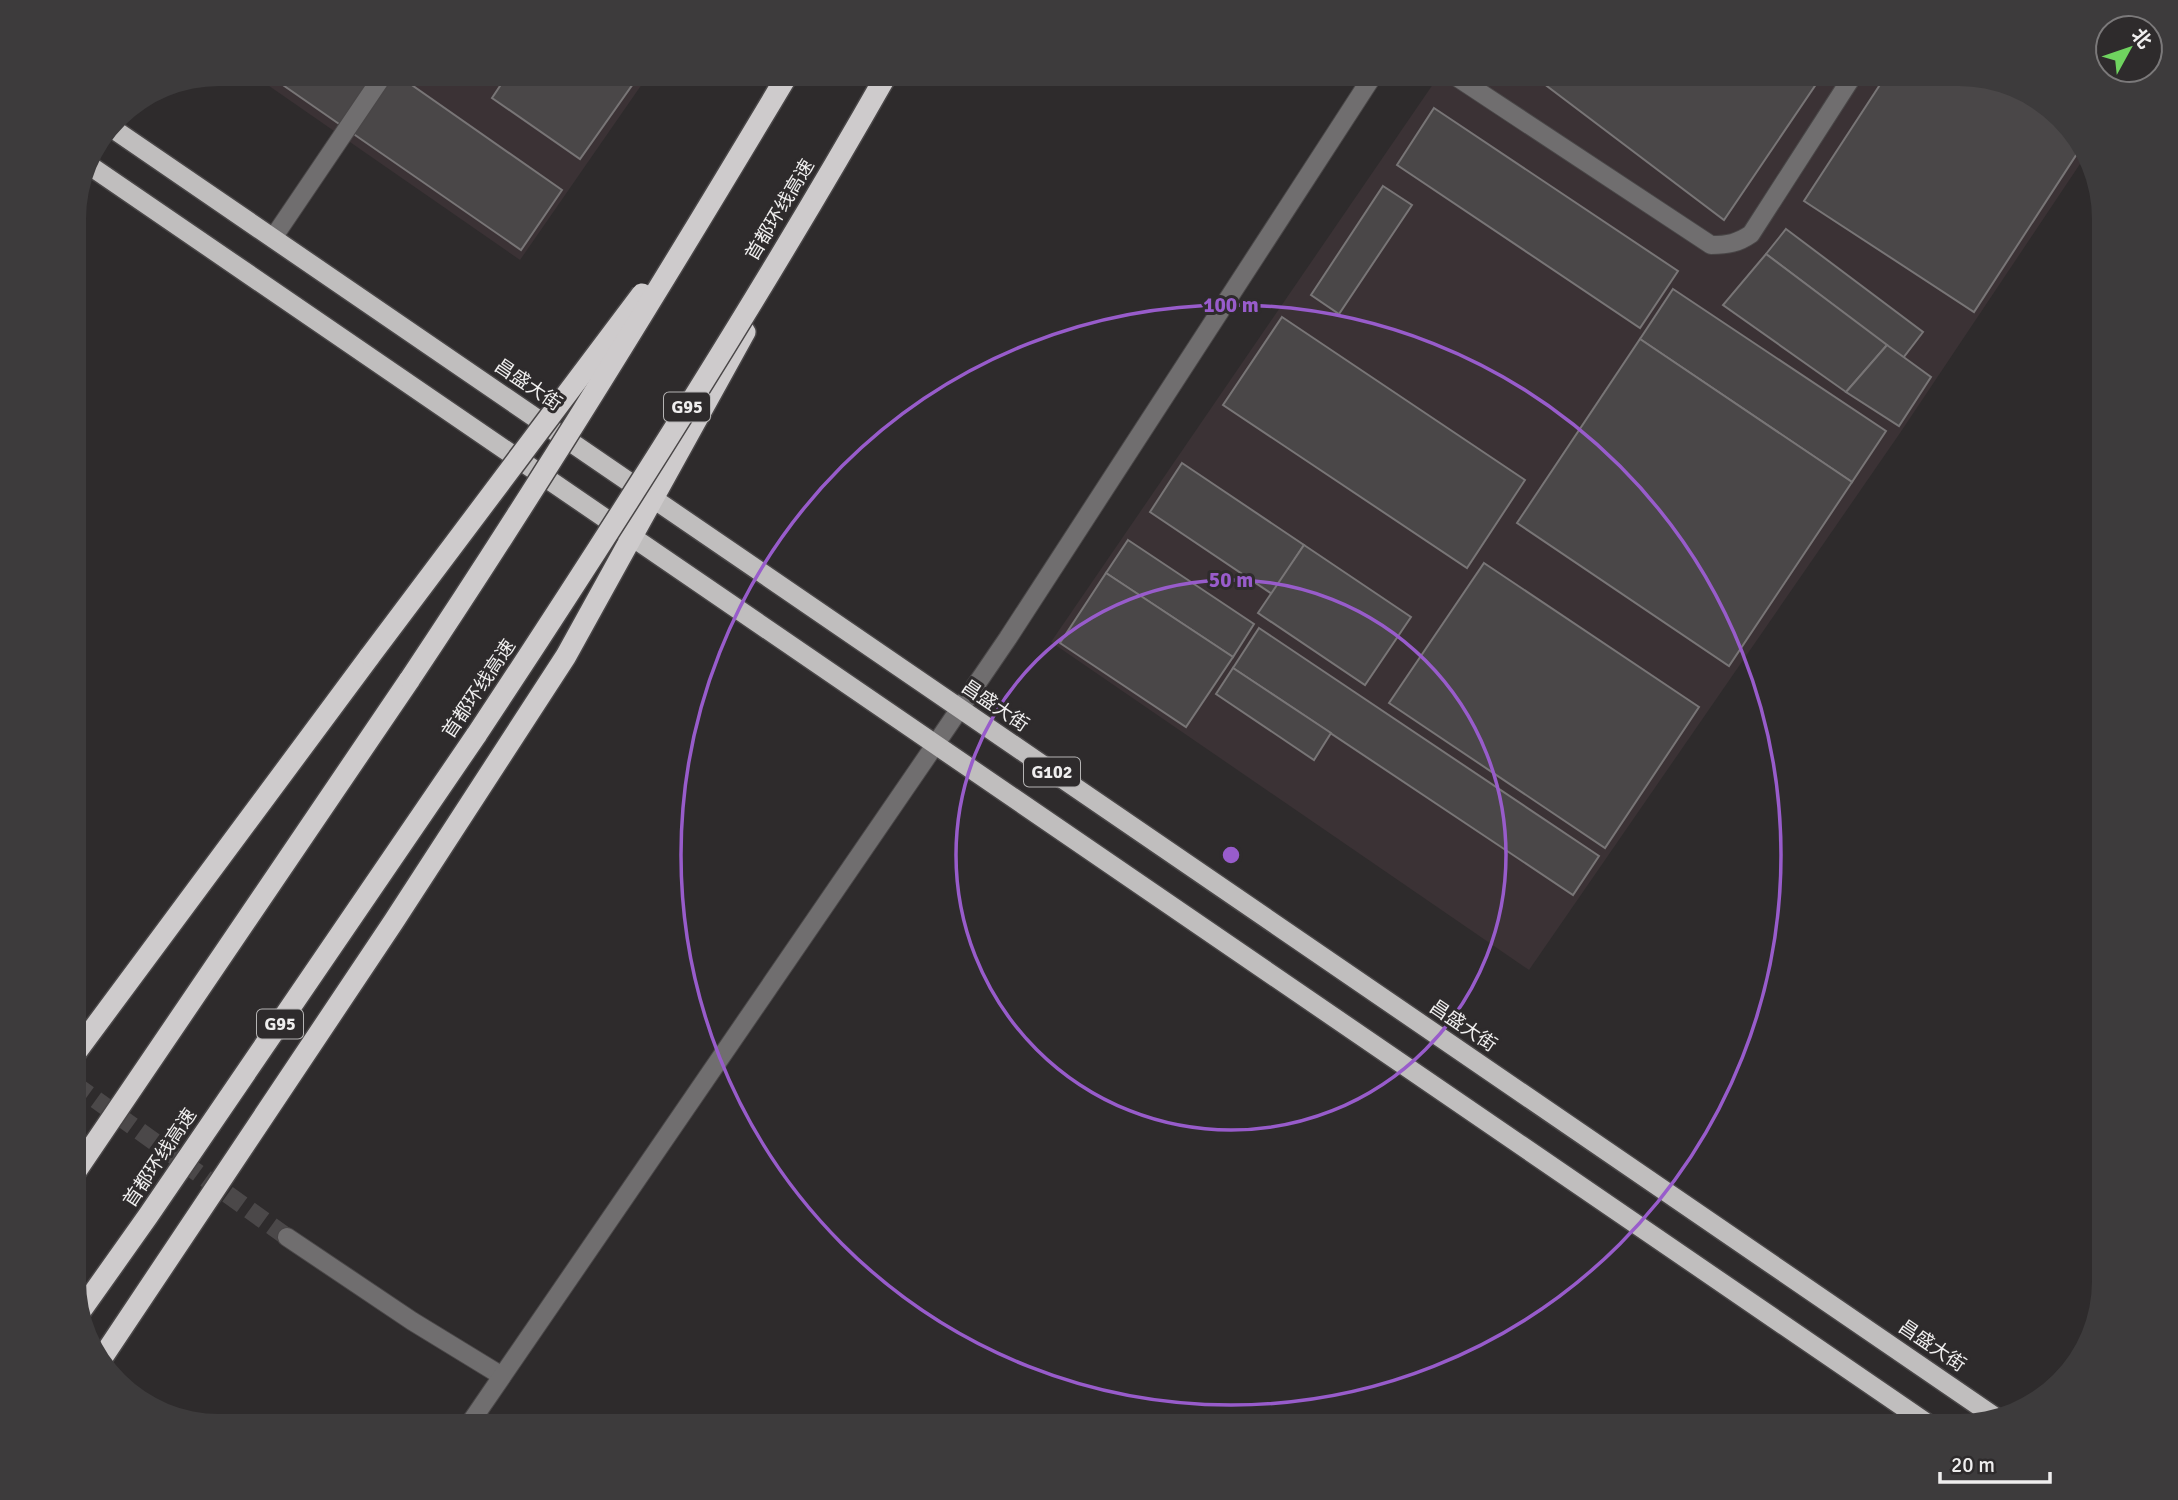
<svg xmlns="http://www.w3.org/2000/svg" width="2178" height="1500" font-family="Signika,'Noto Sans SC',sans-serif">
  <rect width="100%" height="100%" fill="#2e2b2c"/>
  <g fill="#3b3235">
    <path d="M252,74H649L520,260Z"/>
    <path d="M1440,74H1959L2040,98L2088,152L1900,433L1529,970L1051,642Z"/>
  </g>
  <g fill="#4a4748" stroke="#787576" stroke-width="2">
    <path d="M267,74H396L562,190L521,250Z"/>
    <path d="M508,74H640L580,159L492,98Z"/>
    <path d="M1531,74H1823L1724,220Z"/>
    <path d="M1887,74H1959L2040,98L2082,146L1974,312L1804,201Z"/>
    <path d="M1434,108L1678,271L1640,328L1397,165Z"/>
    <path d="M1383,186L1412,205L1339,314L1311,295Z"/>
    <path d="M1786,229L1923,332L1903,358L1766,254Z"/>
    <path d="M1766,254L1887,345L1846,392L1723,305Z"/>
    <path d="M1673,289L1886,431L1852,482L1640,339Z"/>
    <path d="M1282,317L1525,480L1467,568L1223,405Z"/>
    <path d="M1640,339L1852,482L1729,666L1517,523Z"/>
    <path d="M1887,345L1931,377L1899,426L1846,392Z"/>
    <path d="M1182,463L1304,545L1272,594L1150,512Z"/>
    <path d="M1128,540L1254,624L1233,657L1106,573Z"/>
    <path d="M1304,545L1411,617L1365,685L1258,613Z"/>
    <path d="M1484,563L1699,707L1605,848L1389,703Z"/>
    <path d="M1106,573L1233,657L1186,727L1060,643Z"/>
    <path d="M1259,628L1599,856L1573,895L1233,668Z"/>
    <path d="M1233,668L1331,733L1314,760L1216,694Z"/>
  </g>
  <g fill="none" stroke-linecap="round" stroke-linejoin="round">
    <path stroke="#4b4849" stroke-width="18" stroke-dasharray="18 9" stroke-linecap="butt" d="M74,1084L287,1237"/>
    <defs>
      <g id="service">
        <path d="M1452,74L1711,245C1728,245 1738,243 1751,234L1854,74"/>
        <path d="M273,238L384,74"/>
      </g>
      <g id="minor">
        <path d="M935,745L1008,638L1374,74"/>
        <path d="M287,1237L412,1321L502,1376"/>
      </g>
      <path id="tertiary" d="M468,1426L935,745"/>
      <g id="trunk">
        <path d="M109,126L1995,1417"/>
        <path d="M86,163L1931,1426"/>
      </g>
      <g id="motorway">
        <path d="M74,1055L370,656"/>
        <path d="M74,1174L410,679"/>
        <path d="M80,1312L148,1216L477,734"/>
        <path d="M100,1361L394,921L566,656L745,332"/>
      </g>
    </defs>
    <use href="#service" stroke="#494647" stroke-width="20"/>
    <use href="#minor" stroke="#494647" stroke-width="20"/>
    <use href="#tertiary" stroke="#494647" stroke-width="20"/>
    <use href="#trunk" stroke="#494647" stroke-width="22"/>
    <use href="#motorway" stroke="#494647" stroke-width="24"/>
    <use href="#service" stroke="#706e6f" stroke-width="18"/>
    <use href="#minor" stroke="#706e6f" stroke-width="18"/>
    <use href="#tertiary" stroke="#706e6f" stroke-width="18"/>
    <use href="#trunk" stroke="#c0bebe" stroke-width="19"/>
    <use href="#motorway" stroke="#cecbcc" stroke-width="21"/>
    <defs>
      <g id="motorway-bridge">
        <path d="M370,656L642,294"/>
        <path d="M410,679C542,481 666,278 788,74"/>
        <path d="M477,734C620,518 759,299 887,74"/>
      </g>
    </defs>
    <use href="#motorway-bridge" stroke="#494647" stroke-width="24" stroke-linecap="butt"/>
    <use href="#motorway-bridge" stroke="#cecbcc" stroke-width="21"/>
  </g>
  <g fill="none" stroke="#985ccb" stroke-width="3.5">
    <circle cx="1231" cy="855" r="275"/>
    <circle cx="1231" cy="855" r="550"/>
  </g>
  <g text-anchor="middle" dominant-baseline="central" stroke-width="6" stroke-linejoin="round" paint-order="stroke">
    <g fill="#2e2b2c" stroke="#b5b4b4" stroke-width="2">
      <rect x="664" y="392.5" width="46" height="29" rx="5"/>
      <rect x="1024" y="757.5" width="56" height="29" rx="5"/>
      <rect x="257" y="1009.5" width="46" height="29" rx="5"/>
    </g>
    <g font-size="18" font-weight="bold" fill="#efeeee">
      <text x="687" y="407">G95</text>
      <text x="1052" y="772">G102</text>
      <text x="280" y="1024">G95</text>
    </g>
    <g font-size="19" fill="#efeeee" stroke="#2e2b2c">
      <text transform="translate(780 210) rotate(-59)">首都环线高速</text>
      <text transform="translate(528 385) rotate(34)">昌盛大街</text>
      <text transform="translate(479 689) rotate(-56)">首都环线高速</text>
      <text transform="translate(995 706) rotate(34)">昌盛大街</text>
      <text transform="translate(1463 1026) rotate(34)">昌盛大街</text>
      <text transform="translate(160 1158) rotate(-56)">首都环线高速</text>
      <text transform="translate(1932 1346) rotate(34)">昌盛大街</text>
    </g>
  </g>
  <path d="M0 0H2178V1500H0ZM219 86H1959A133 133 0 0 1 2092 219V1281A133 133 0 0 1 1959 1414H219A133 133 0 0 1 86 1281V219A133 133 0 0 1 219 86Z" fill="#3d3b3c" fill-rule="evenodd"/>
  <circle cx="1231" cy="855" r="10" fill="#985ccb" stroke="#2e2b2c" stroke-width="3.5"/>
  <g font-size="21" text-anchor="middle" font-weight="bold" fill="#985ccb" stroke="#2e2b2c" stroke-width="6" stroke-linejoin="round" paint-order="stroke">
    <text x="1231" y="312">100 m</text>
    <text x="1231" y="587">50 m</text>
  </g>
  <g transform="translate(2129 49) rotate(50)"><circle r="33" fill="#2e2b2c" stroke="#7b797a" stroke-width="2"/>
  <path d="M0-5L12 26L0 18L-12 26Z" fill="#6fd35f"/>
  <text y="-10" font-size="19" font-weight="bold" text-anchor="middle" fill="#efeeee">北</text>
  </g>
  <path d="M1940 1472v10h110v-10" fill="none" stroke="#efeeee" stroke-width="3.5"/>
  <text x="1951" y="1472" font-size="21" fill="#efeeee" stroke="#2e2b2c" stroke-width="5" paint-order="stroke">20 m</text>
</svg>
